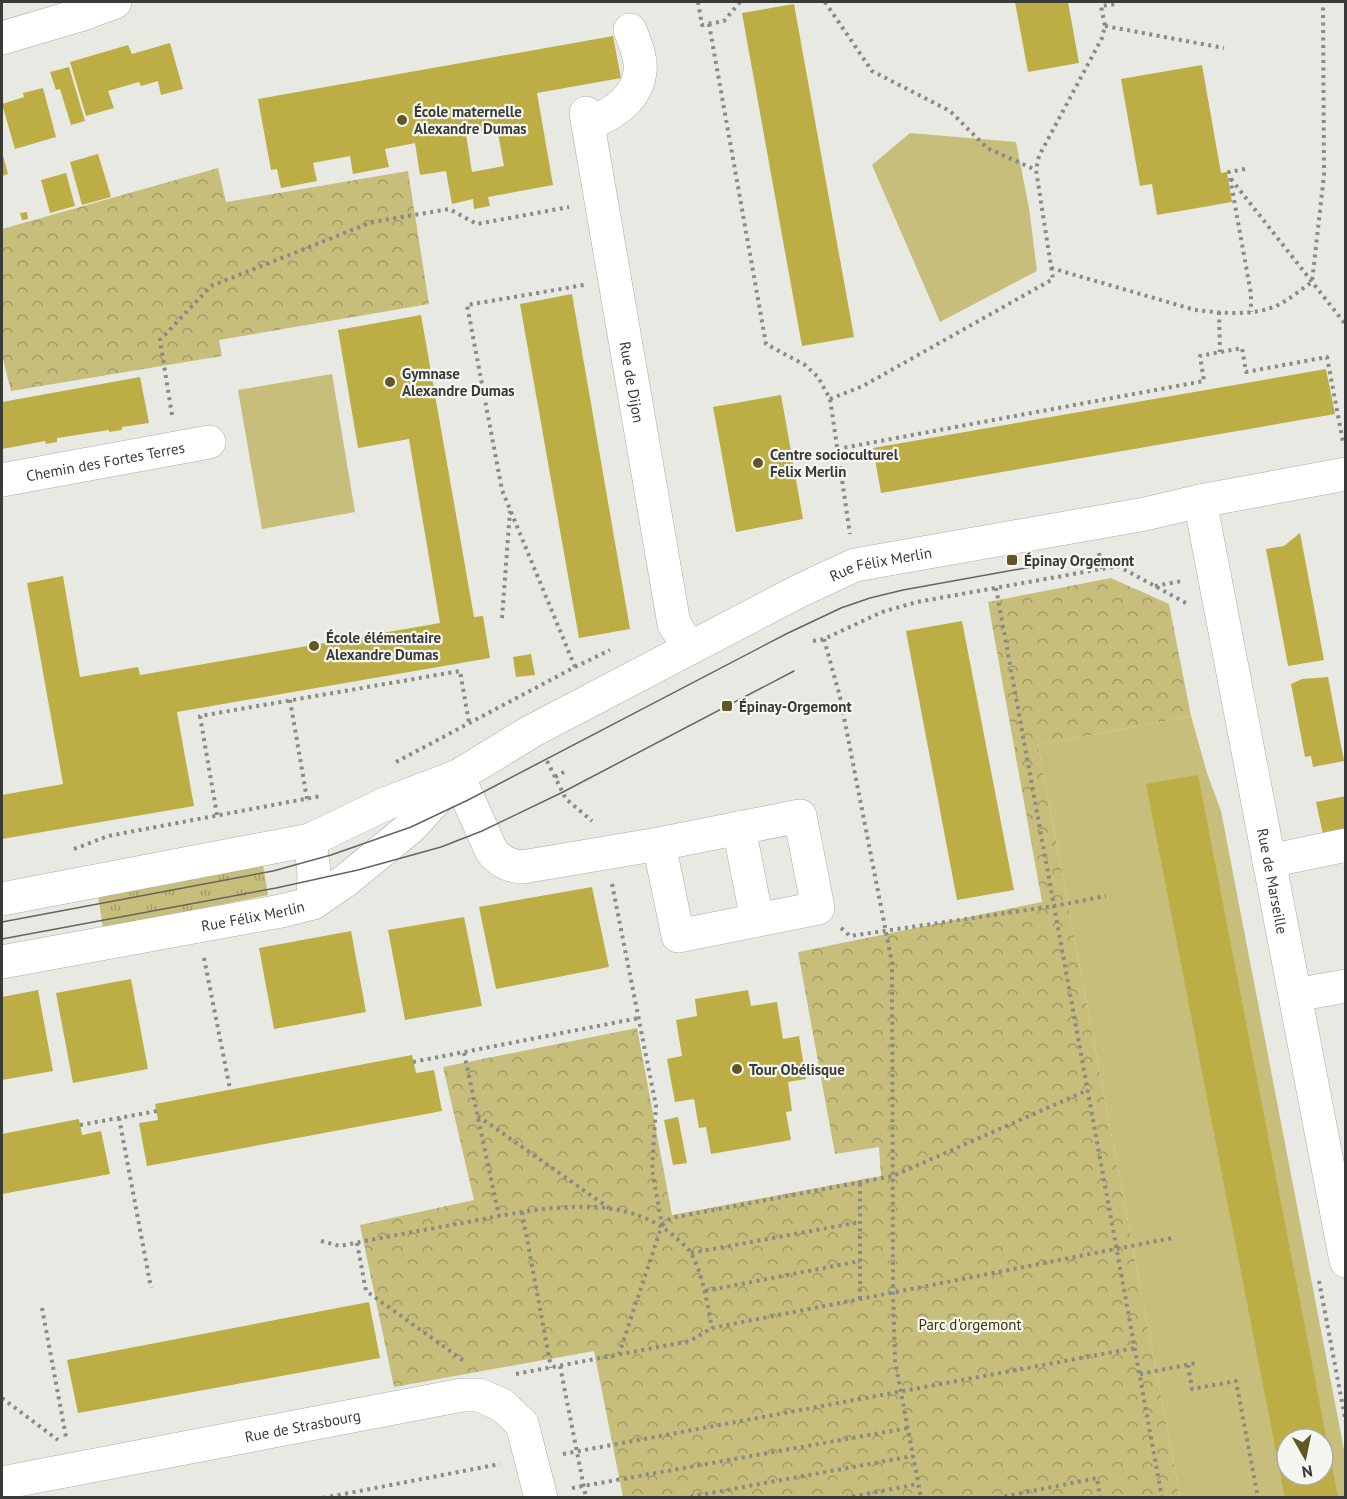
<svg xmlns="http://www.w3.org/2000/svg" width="1347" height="1499" font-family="'PT Sans',sans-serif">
  <defs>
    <pattern id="grass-tufts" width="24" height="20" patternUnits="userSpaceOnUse" patternTransform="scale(1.5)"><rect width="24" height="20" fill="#c7be7b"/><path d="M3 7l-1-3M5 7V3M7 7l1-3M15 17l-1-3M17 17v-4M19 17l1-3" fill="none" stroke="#a39b66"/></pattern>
    <pattern id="park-crowns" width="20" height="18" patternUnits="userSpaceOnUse" patternTransform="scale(1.5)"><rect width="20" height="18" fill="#c7be7b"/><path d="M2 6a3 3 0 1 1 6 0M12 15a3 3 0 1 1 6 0" fill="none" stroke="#a39b66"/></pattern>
  </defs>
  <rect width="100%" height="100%" fill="#e9e9e3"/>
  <path fill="url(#grass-tufts)" d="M263,865L268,895L103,928L98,896Z"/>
  <g fill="url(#park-crowns)">
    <path d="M218,168L226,202L408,171L429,304L219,340L222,356L11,391L2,355V229Z"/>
    <path d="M1111,578L1169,604L1191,716L1038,745L1180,1497H623L594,1351L394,1387L360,1225L474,1200L443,1067L637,1028L672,1215L881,1176L879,1147L835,1154L798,952L1042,902L988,602Z"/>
  </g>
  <g fill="#c7be7b" fill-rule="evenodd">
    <path d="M910,133L1016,142L1029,208L1037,271L940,322L872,165Z"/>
    <path d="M332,374L355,512L262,529L238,390Z"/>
    <path d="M1191,716L1207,773L1221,811L1345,1455V1497H1180L1038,745ZM1287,1439H1323V1475H1287Z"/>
  </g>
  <g fill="#bcae45" fill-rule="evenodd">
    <path d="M1015,2H1068L1079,63L1028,72Z"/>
    <path d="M794,4L854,337L802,346L742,13Z"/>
    <path d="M613,36L621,78L537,93L553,185L488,197L490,206L474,209L473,199L452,204L446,171L420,175L415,143L385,149L389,167L353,174L350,156L313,163L317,181L281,188L277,169L271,170L258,99ZM497,128L504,166L472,172L466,134Z"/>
    <path d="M170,43L183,89L161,95L158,81L141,86L139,82L108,91L114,108L86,116L70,62L128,45L132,54Z"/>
    <path d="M1202,65L1221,173L1227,172L1232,202L1157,215L1152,184L1140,186L1121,79Z"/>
    <path d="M69,67L85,121L71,125L60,89L56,90L50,72Z"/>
    <path d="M43,88L56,137L15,149L2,104L24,97L23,93Z"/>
    <path d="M2,152L8,174L2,176Z"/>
    <path d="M98,154L111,197L82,205L70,162Z"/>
    <path d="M66,173L75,206L50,213L41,180Z"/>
    <path d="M27,212L28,219L22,220L20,213Z"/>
    <path d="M572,294L630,629L579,638L520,304Z"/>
    <path d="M421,315L474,617L483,616L490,658L177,712L194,806L2,839V795L63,784L27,583L63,576L80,677L138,667L140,675L440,623L409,439L358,448L338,330Z"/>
    <path d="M1326,369L1335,414L881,493L873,448Z"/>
    <path d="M140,377L149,423L122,427V430L109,432V430L57,438V442L46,444L45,441L2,449V402Z"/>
    <path d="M781,395L803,519L736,532L713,407Z"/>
    <path d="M1300,533L1324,660L1288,666L1266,549L1284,546Z"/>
    <path d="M962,621L1014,890L957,900L906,631Z"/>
    <path d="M531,654L535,675L516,677L513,657Z"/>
    <path d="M1328,677L1344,761L1313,767L1311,756L1305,757L1291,684L1302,679Z"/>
    <path d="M1198,775L1283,1213L1338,1498H1285L1146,784ZM1287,1439H1323V1475H1287Z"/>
    <path d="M1346,796V835L1324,839L1316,802Z"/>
    <path d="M592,887L609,967L496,989L479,907Z"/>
    <path d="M464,917L482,1006L405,1020L388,930Z"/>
    <path d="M351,931L366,1012L274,1029L259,948Z"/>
    <path d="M131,979L148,1069L73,1083L56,993Z"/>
    <path d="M38,990L53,1071L2,1080V997Z"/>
    <path d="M748,990L751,1006L777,1002L783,1039L799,1036L806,1079L788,1082L792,1111L786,1112L791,1140L711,1154L706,1127L699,1128L694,1099L675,1102L667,1059L682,1056L676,1020L697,1016L695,999Z"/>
    <path d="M412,1055L416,1073L434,1070L442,1111L147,1166L139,1123L158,1120L155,1104Z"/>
    <path d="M678,1117L687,1163L673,1165L664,1120Z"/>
    <path d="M79,1119L82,1135L101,1131L110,1174L2,1194V1134Z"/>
    <path d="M369,1302L380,1358L78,1413L67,1360Z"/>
  </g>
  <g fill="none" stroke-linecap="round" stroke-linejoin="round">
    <defs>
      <g id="minor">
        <path d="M2,38L80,15L115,2"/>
        <path id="s1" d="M586,113L674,624L690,648"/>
        <path d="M588,124C611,115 637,100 640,72C642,59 635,43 630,30"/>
        <path id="s2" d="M2,480L209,442"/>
        <path id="s3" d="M1200,501L1346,1261"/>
        <path d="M458,776L491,850C498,860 509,866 522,867L659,844L800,816L818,908L678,936L659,844"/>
        <path d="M739,828L757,920"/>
        <path d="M310,840L314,872L313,903"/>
        <path d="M1269,861L1346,845"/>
        <path id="s4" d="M2,899L310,840L385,804L458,776L532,731L799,591L855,565L1145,514L1200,501L1346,474"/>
        <path id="s5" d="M2,962L281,911L313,903L345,881L411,827L452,782"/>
        <path d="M1295,995L1346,986"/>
        <path id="s6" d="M2,1483L462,1395H479L502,1405L522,1424L541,1498"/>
      </g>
    </defs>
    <use href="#minor" stroke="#acaca7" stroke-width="34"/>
    <g stroke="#8a8a86" stroke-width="4" stroke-dasharray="3 4.5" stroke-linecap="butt">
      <path d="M698,2L702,25L724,21L740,2"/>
      <path d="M825,2L872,71L950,111L987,148L1036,170"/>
      <path d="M709,24L766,344L805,365L818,377L830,399L850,534"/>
      <path d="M1105,26L1224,48"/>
      <path d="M1245,169L1229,172L1251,294V312"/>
      <path d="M1231,179L1346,325"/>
      <path d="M1051,268L1195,310C1222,313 1255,317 1280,304C1291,298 1302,289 1312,282L1324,175L1323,2"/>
      <path d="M1219,312L1220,352"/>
      <path d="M830,399L863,386L1053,279L1036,170L1039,156L1102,38L1105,26L1101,6L1116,4"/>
      <path d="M172,415L160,340L211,286L372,222L449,209L477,224L569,207"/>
      <path d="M837,449L1204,381L1200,356L1242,348L1246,372L1327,357L1343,442"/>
      <path d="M1099,553L1102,569"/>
      <path d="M1155,586L1182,581"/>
      <path d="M996,588L1162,1498"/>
      <path d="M502,618L510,511"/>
      <path d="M824,639L840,697L892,963L893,1292L895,1361L921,1498"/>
      <path d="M813,641L824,639L882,612L917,602L1118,566L1186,603"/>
      <path d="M575,667L502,490L467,305L584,285"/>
      <path d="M290,700L307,799"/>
      <path d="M547,761L566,799L592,821"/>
      <path d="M396,762L575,667L610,650"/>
      <path d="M555,777L564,772"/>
      <path d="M217,815L200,716L460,671L469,723"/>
      <path d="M74,849L108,836L321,796"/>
      <path d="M612,884L656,1106L652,1170L662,1225L619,1354"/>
      <path d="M841,928L850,936L1054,906L1106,896"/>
      <path d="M204,958L230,1089"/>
      <path d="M464,1053L499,1216"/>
      <path d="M413,1062L639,1018"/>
      <path d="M478,1116L609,1208"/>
      <path d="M119,1118L151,1288"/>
      <path d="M80,1125L157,1111"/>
      <path d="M522,1212L551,1368"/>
      <path d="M662,1225L671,1218L893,1176L1088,1090"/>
      <path d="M321,1241L340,1246C379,1238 418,1231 457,1224C524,1212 618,1186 675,1237C681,1242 687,1247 691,1253C703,1275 707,1303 712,1328"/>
      <path d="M357,1243L366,1291L464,1361"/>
      <path d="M691,1253L860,1222"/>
      <path d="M1319,1281L1346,1423"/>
      <path d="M705,1291L860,1261"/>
      <path d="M860,1299V1182"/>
      <path d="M42,1308L66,1437"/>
      <path d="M1188,1365L1192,1389L1236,1381L1258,1498"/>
      <path d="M560,1366L586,1498"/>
      <path d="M516,1374L690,1341L712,1328L1172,1238"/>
      <path d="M1140,1374L1196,1363"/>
      <path d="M2,1398L58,1440"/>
      <path d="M563,1454L1135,1348"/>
      <path d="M572,1488L908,1428"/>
      <path d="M323,1498L500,1464"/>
      <path d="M683,1498L913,1456"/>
      <path d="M845,1498L918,1484"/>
      <path d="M997,1498L1097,1478L1100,1498"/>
    </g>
    <use href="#minor" stroke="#fff" stroke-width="33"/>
    <g stroke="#646461" stroke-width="1.5">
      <path d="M2,922L273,871L331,855L411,827L468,800L786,634L841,608L870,598L903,590L1081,558"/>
      <path d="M2,939L276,888L358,870L441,847L482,831L563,792L794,671"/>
    </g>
  </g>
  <g fill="#5f5824" stroke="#f6f6f0" stroke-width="2">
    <circle cx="402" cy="120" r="6"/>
    <circle cx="390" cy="382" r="6"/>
    <circle cx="758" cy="463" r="6"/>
    <rect x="1006" y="554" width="12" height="12" rx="3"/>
    <circle cx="314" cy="646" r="6"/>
    <rect x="721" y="700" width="12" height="12" rx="3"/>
    <circle cx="737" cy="1069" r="6"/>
  </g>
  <g text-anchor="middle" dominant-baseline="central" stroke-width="4.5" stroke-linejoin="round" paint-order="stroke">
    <g font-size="15" font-weight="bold" fill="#3a3a38" stroke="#f6f6f0" text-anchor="start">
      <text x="414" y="111">École maternelle<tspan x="414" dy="17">Alexandre Dumas</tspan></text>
      <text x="402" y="373">Gymnase<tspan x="402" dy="17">Alexandre Dumas</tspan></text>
      <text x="770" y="454">Centre socioculturel<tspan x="770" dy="17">Felix Merlin</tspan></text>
      <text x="1024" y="560">Épinay Orgemont</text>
      <text x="326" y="637">École élémentaire<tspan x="326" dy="17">Alexandre Dumas</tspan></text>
      <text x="739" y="706">Épinay-Orgemont</text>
      <text x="749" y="1069">Tour Obélisque</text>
    </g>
    <g font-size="15" fill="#3a3a38" stroke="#f6f6f0">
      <text stroke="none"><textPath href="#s1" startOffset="273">Rue de Dijon</textPath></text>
      <text stroke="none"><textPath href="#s2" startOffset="105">Chemin des Fortes Terres</textPath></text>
      <text stroke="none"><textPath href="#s4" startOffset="950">Rue Félix Merlin</textPath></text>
      <text stroke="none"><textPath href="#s3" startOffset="387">Rue de Marseille</textPath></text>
      <text stroke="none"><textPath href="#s5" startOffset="255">Rue Félix Merlin</textPath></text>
      <text stroke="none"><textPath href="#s6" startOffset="306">Rue de Strasbourg</textPath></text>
    </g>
    <g font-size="15" fill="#3b3507" stroke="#f6f6f0">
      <text x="970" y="1324">Parc d'orgemont</text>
    </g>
  </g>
  <rect width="1347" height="1499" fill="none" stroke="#3a3a38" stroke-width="6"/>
  <g transform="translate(1305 1457) rotate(171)"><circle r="28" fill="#f6f6f0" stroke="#ababa6" stroke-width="1.5"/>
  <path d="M0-4.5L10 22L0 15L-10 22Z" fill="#5f5824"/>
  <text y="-9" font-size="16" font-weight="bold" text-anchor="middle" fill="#3a3a38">N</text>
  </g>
</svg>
